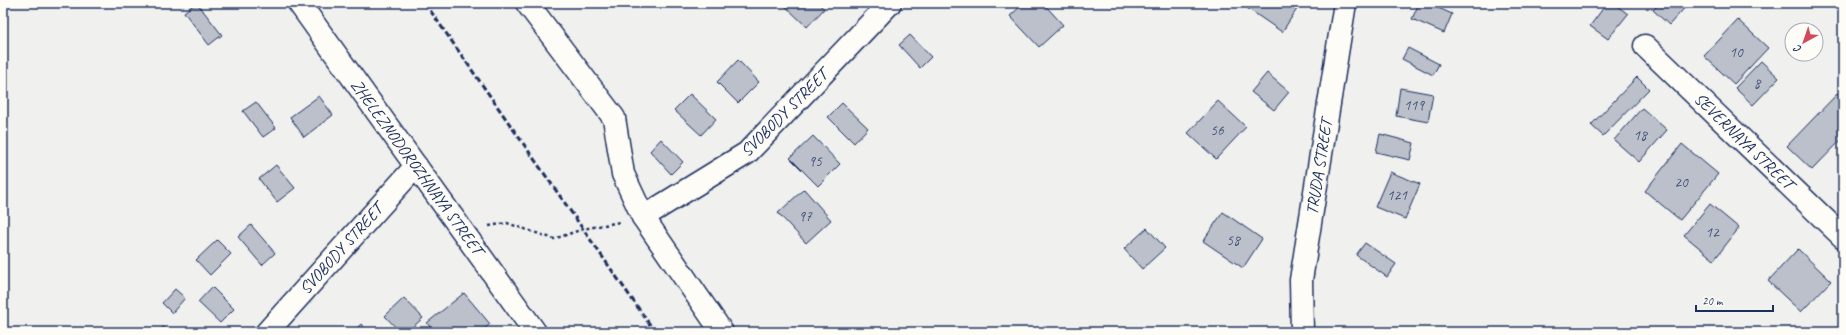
<svg xmlns="http://www.w3.org/2000/svg" width="1846" height="335" font-family="Caveat,sans-serif">
  <rect width="100%" height="100%" fill="#f0f0ee"/>
  <filter id="ink" filterUnits="userSpaceOnUse"><feTurbulence type="fractalNoise" baseFrequency=".025" numOctaves="2"/><feDisplacementMap in="SourceGraphic" scale="8" xChannelSelector="R" yChannelSelector="G"/><feConvolveMatrix kernelMatrix="1 2 1 2 8 2 1 2 1" color-interpolation-filters="sRGB"/></filter>
  <g filter="url(#ink)">
    <g fill="#bbc0ca" stroke="#1b2f5e">
      <path d="M196,3H197L222,35L209,45L184,12Z"/>
      <path d="M785,3H818L824,9L807,27L783,4Z"/>
      <path d="M1024,3H1043L1063,25L1039,47L1010,16Z"/>
      <path d="M1250,3H1301L1282,32L1247,8Z"/>
      <path d="M1419,3H1427L1452,14L1444,33L1412,19Z"/>
      <path d="M1607,3H1613L1628,14L1608,39L1590,26Z"/>
      <path d="M1660,3H1689L1669,25L1653,10Z"/>
      <path d="M1738,20L1768,48L1734,84L1704,56Z"/>
      <path d="M910,35L931,57L920,68L899,45Z"/>
      <path d="M1408,48L1439,64L1433,75L1402,59Z"/>
      <path d="M738,60L759,82L738,103L717,82Z"/>
      <path d="M1761,61L1779,78L1753,105L1735,88Z"/>
      <path d="M1267,73L1289,92L1274,110L1251,92Z"/>
      <path d="M1637,77L1649,89L1603,136L1591,125Z"/>
      <path d="M1400,88L1433,94L1428,122L1396,116Z"/>
      <path d="M1838,93L1843,98V138L1812,170L1787,146Z"/>
      <path d="M690,94L716,119L701,135L674,110Z"/>
      <path d="M319,96L333,115L304,137L290,117Z"/>
      <path d="M1218,101L1246,127L1216,159L1188,133Z"/>
      <path d="M256,102L276,128L263,137L243,111Z"/>
      <path d="M842,103L868,128L854,143L828,117Z"/>
      <path d="M1642,108L1667,130L1639,162L1614,140Z"/>
      <path d="M1380,134L1414,143L1410,160L1376,152Z"/>
      <path d="M813,136L840,164L818,186L790,158Z"/>
      <path d="M661,139L683,162L671,174L650,151Z"/>
      <path d="M1682,144L1718,174L1680,220L1645,191Z"/>
      <path d="M276,165L295,188L277,202L259,179Z"/>
      <path d="M1390,172L1420,184L1405,219L1375,207Z"/>
      <path d="M804,189L831,220L806,243L778,213Z"/>
      <path d="M1710,204L1739,228L1714,260L1684,235Z"/>
      <path d="M1223,212L1262,239L1243,268L1203,241Z"/>
      <path d="M251,225L275,253L262,265L238,237Z"/>
      <path d="M1147,228L1165,248L1142,269L1124,249Z"/>
      <path d="M217,240L231,254L210,275L196,260Z"/>
      <path d="M1365,243L1396,264L1387,277L1356,255Z"/>
      <path d="M1798,249L1831,281L1801,312L1768,281Z"/>
      <path d="M212,287L234,309L220,323L198,302Z"/>
      <path d="M175,289L185,298L172,313L162,303Z"/>
      <path d="M464,293L490,324L481,332H434L427,323Z"/>
      <path d="M404,298L423,318L407,332H400L385,316Z"/>
      <path d="M361,324L368,332H353Z"/>
      <path d="M163,327L170,332H159Z"/>
    </g>
    <g fill="none" stroke-linecap="round" stroke-linejoin="round">
      <defs>
        <g id="minor">
          <path d="M299,3L535,332"/>
          <path d="M527,3L614,118L623,174L643,217L722,332"/>
          <path d="M1645,46L1843,237"/>
          <path d="M643,217L747,153L890,3"/>
          <path d="M267,332L416,166"/>
          <path d="M1302,332L1301,280L1345,3"/>
        </g>
      </defs>
      <use href="#minor" stroke="#1b2f5e" stroke-width="25"/>
      <path stroke="#1b2f5e" stroke-width="2.5" stroke-dasharray="3 3" stroke-linecap="butt" d="M489,226L507,223L554,239L583,229L620,222"/>
      <use href="#minor" stroke="#fdfcf7" stroke-width="22"/>
      <path stroke="#1b2f5e" stroke-width="3" stroke-dasharray="6 3" stroke-linecap="butt" d="M425,3L655,332"/>
    </g>
  </g>
  <g text-anchor="middle" dominant-baseline="central" stroke-width="4" stroke-linejoin="round" paint-order="stroke">
    <g font-size="15" fill="#435379">
      <text x="1736" y="52">10</text>
      <text x="1757" y="83">8</text>
      <text x="1414" y="105">119</text>
      <text x="1217" y="130">56</text>
      <text x="1640" y="135">18</text>
      <text x="815" y="161">95</text>
      <text x="1681" y="182">20</text>
      <text x="1397" y="195">121</text>
      <text x="805" y="216">97</text>
      <text x="1712" y="232">12</text>
      <text x="1233" y="240">58</text>
    </g>
    <g font-size="17" fill="#1b2f5e" stroke="#fdfcf7">
      <text transform="translate(784 113) rotate(-45)">SVOBODY STREET</text>
      <text transform="translate(1744 141) rotate(44)">SEVERNAYA STREET</text>
      <text transform="translate(417 167) rotate(54)">ZHELEZNODOROZHNAYA STREET</text>
      <text transform="translate(1319 167) rotate(-81)">TRUDA STREET</text>
      <text transform="translate(341 249) rotate(-48)">SVOBODY STREET</text>
    </g>
  </g>
  <rect width="1846" height="335" fill="none" stroke="#fdfcf7" stroke-width="16"/>
  <rect x="8" y="8" width="1830" height="319" fill="none" stroke="#1b2f5e" stroke-width="1.5" filter="url(#ink)"/>
  <g transform="translate(1804 42) rotate(220)"><circle r="19" fill="#fdfcf7" stroke="#a3aaba"/>
  <path d="M0-3L7 15L0 10L-7 15Z" fill="#d1495b"/>
  <text y="-6" font-size="11" font-weight="bold" text-anchor="middle" fill="#1b2f5e">С</text>
  </g>
  <path d="M1696 305v6h77v-6" fill="none" stroke="#1b2f5e" stroke-width="2"/>
  <text x="1702" y="305" font-size="12" fill="#1b2f5e" stroke="#fdfcf7" stroke-width="3" paint-order="stroke">20 m</text>
</svg>
